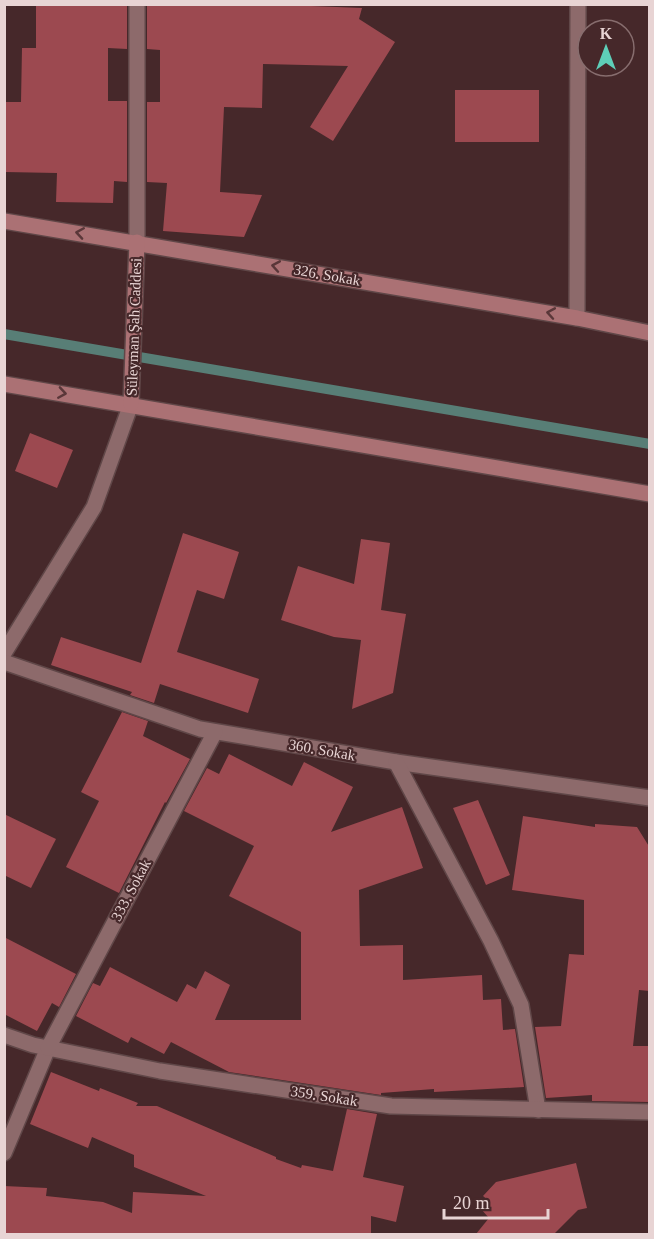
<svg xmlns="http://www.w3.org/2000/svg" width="654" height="1239" font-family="'Times New Roman',serif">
  <rect width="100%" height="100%" fill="#46282a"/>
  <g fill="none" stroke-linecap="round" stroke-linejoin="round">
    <path stroke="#587e76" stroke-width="10" d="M4,334L650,444"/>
  </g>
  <g fill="#9c4950">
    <path d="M36,4H127V49L108,48V101H127V182L114,181L113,203L56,202L57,173L5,172L4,102H21L22,48H36Z"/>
    <path d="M147,4H261L362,8L359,19L395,42L333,141L310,127L348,66L263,64L262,108L224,107L220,192L262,195L244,237L163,231L167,183L147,182V102H160V50L147,49Z"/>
    <rect x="455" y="90" width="84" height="52"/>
    <path d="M30,433L73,450L57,488L15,471Z"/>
    <path d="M183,533L239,552L224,599L197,590L177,652L259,679L248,713L160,684L154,703L130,695L132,692L51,665L61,637L141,663Z"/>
    <path d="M361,539L390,543L381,610L406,614L393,693L352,709L361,640L334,637L281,620L298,566L354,584Z"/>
    <path d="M122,712L148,721L143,736L190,759L166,803L165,802L119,893L66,867L99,801L81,792Z"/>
    <path d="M229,754L292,786L304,762L353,787L331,832L402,807L423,868L359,890L360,946L403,945V980L482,975L483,1000L501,999L503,1030L515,1029L524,1087L434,1092V1089L381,1093V1095L229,1072L171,1042L164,1054L131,1037L128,1043L76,1016L93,983L100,986L110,967L177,1002L187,984L196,989L205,971L230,985L215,1020H301V932L229,896L254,846L184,811L207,768L219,774Z"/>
    <path d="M478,800L510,875L486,885L453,808Z"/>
    <path d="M4,814L56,839L31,888L4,875Z"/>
    <path d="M523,816L595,827V824L637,827L650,848V991L639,990L633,1046H650V1102L592,1101V1095L546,1098L535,1027L561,1026L569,954L584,955V900L512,890Z"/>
    <path d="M4,937L76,974L59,1007L52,1003L37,1031L4,1014Z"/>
    <path d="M51,1072L99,1091L100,1088L138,1103L136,1106H157L276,1157V1159L301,1168L302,1165L333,1171L347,1109L377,1114L363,1177L404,1186L396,1222L371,1216V1234H4V1186L47,1188L46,1196L103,1202L132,1213L133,1192L206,1196L134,1167V1155L92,1137L88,1148L30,1124Z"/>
    <path d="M576,1163L587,1208L578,1210L554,1234H476L489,1218L481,1209L489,1201L483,1196L496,1182Z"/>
  </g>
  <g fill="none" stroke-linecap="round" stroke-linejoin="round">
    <defs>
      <path id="lane" d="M4,1153L48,1048"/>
      <g id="street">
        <path d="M137,4V242"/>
        <path d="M577,318L578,4"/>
        <path d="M4,653L94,507L131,404"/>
        <path d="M4,662L200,729L396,762L650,798"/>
        <path d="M396,762L491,941L521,1005L538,1110"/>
        <path d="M4,1035L33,1045L160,1071L391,1106L650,1112"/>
        <path d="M48,1048L215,732"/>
      </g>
      <g id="secondary">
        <path d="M4,221L577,318L650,333"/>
        <path d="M4,384L650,494"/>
        <path d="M131,404L137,242"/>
      </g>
    </defs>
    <use href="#lane" stroke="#604748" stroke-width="18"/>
    <use href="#street" stroke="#604748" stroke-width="18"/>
    <use href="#secondary" stroke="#604748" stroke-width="18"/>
    <use href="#lane" stroke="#8d6a6b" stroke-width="15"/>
    <use href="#street" stroke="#8d6a6b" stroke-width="15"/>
    <use href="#secondary" stroke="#ab7174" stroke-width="15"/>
  </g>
  <defs><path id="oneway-chevron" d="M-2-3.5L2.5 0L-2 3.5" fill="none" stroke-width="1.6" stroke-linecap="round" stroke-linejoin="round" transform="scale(1.5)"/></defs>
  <g stroke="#5a3739">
    <use href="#oneway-chevron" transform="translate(80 233) rotate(-171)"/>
    <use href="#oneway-chevron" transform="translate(276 266) rotate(-170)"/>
    <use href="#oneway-chevron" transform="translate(551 313) rotate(-170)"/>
    <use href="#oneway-chevron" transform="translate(62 393) rotate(9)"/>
  </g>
  <g text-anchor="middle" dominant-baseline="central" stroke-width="4.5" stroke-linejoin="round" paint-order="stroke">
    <g font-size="15" fill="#e8d4d4" stroke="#46282a">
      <text transform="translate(327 275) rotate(10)">326. Sokak</text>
      <text transform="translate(134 327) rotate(-88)">Süleyman Şah Caddesi</text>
      <text transform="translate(322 750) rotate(10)">360. Sokak</text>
      <text transform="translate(131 890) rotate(-62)">333. Sokak</text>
      <text transform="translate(324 1096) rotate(9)">359. Sokak</text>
    </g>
  </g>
  <rect width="654" height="1239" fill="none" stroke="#e8d4d4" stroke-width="12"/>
  <g transform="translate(606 48)"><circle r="28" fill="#46282a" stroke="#876d6e" stroke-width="1.5"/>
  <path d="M0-4.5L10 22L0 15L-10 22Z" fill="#5eceb8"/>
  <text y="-9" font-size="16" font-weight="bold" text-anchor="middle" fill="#e8d4d4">K</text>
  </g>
  <path d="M444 1209v9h104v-9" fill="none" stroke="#e8d4d4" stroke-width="3"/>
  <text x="453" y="1209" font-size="18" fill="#e8d4d4" stroke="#46282a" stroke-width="4.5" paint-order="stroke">20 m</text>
</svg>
